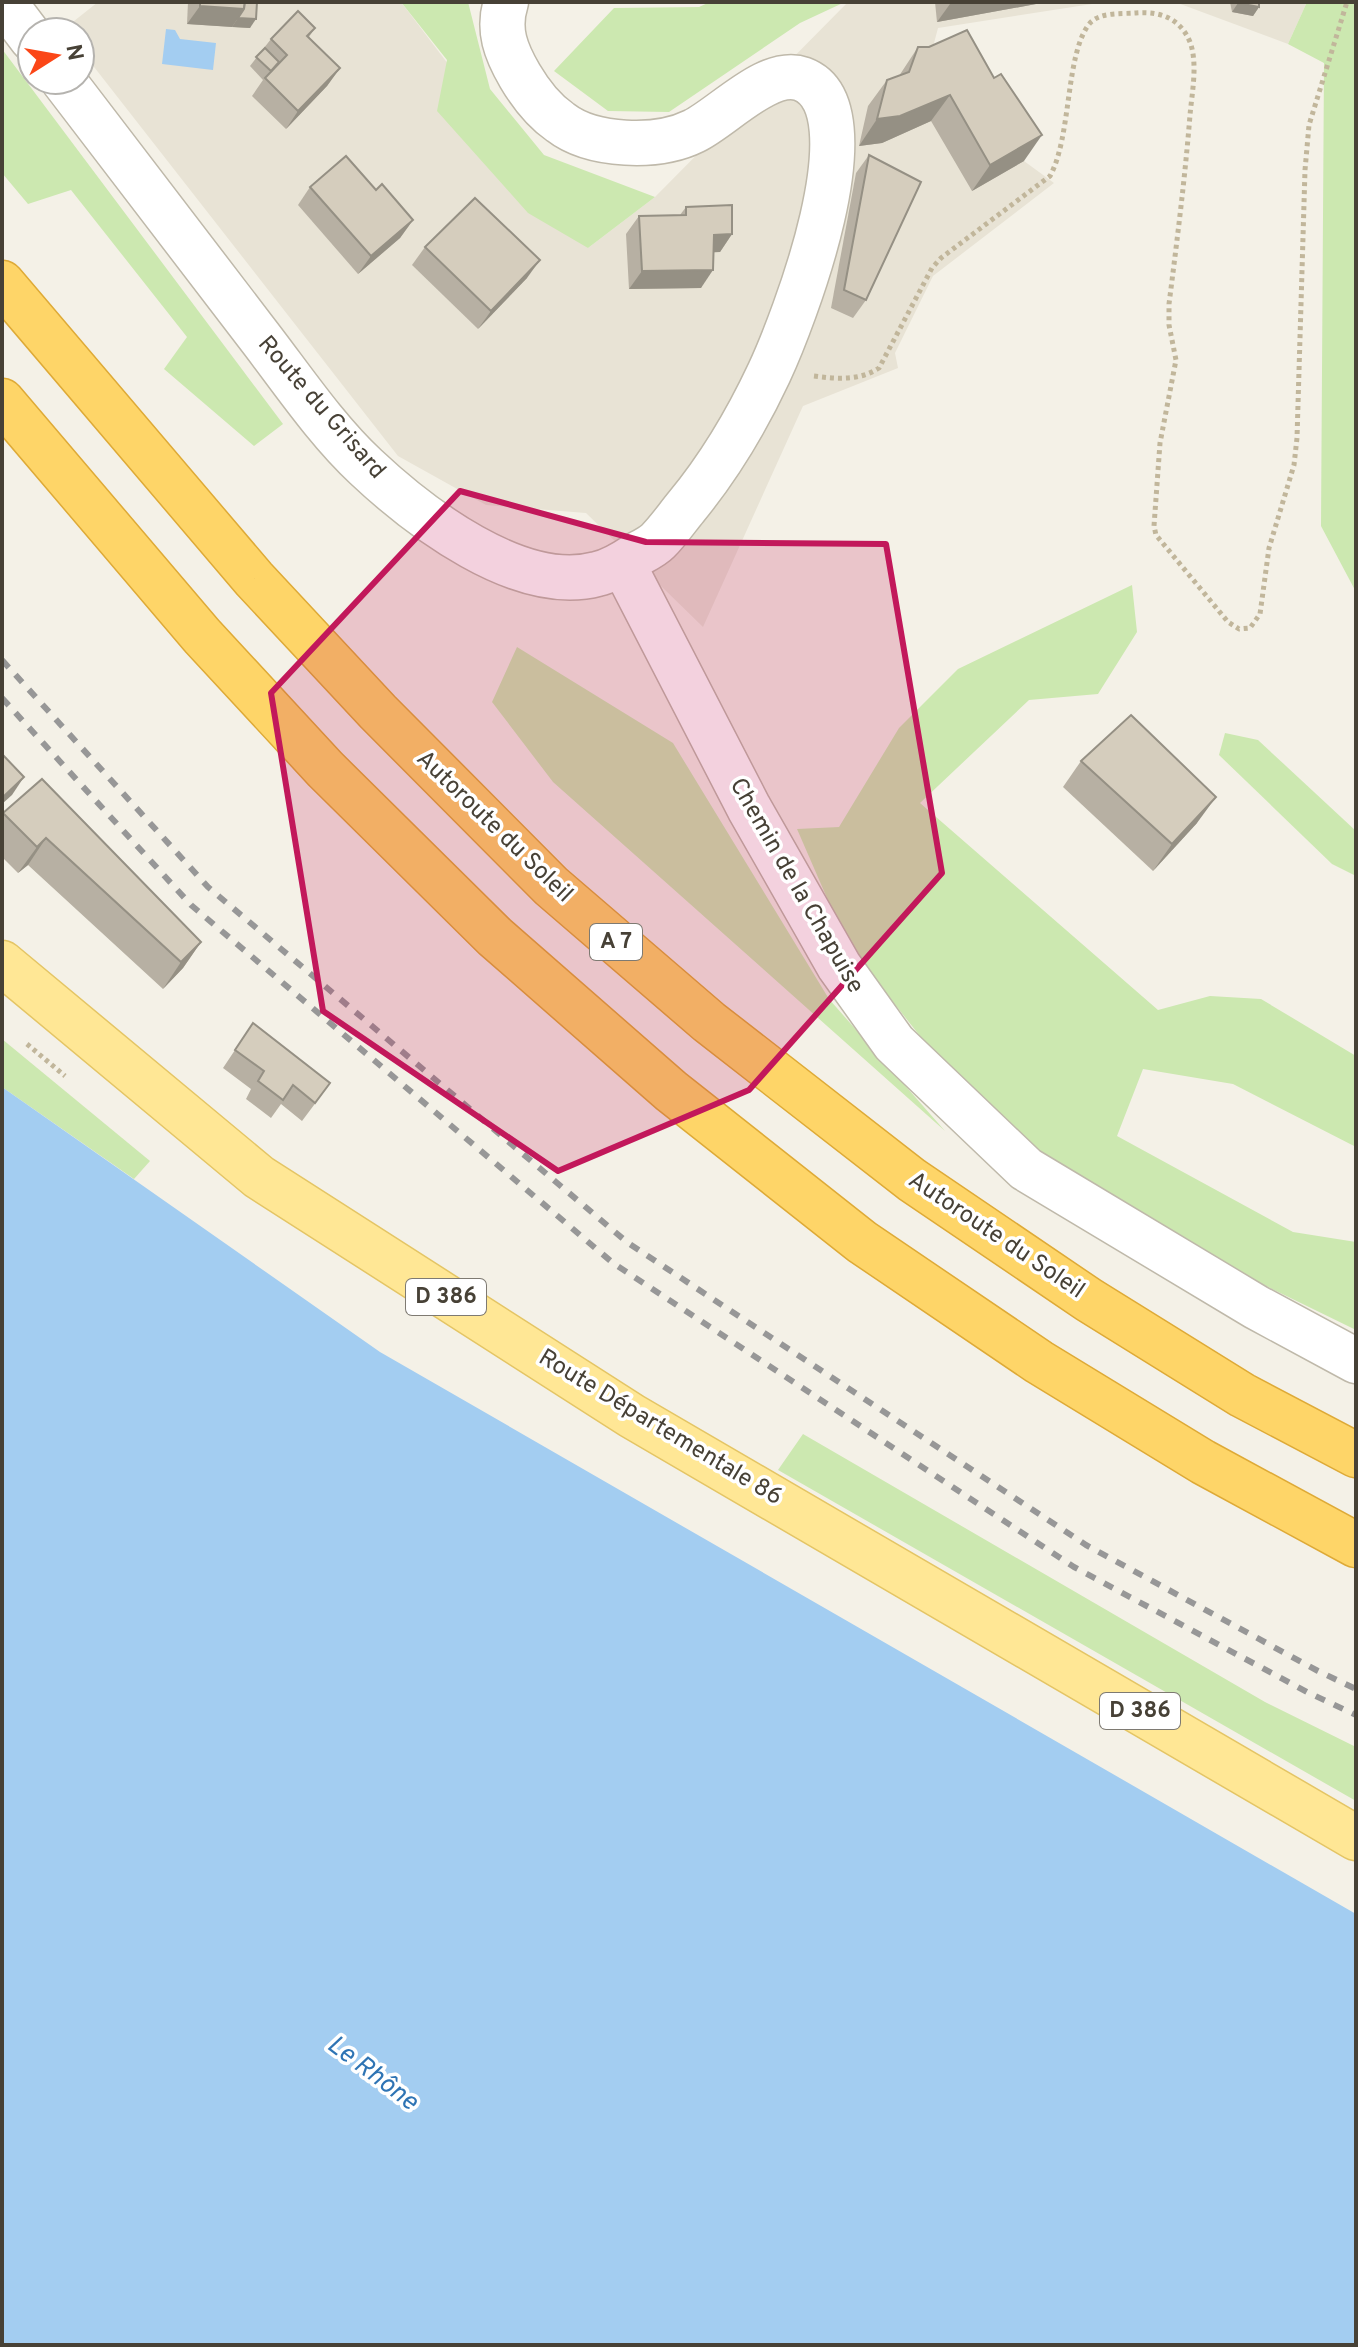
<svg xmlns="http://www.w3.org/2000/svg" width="1358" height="2347" font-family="Overpass,sans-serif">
  <rect width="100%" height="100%" fill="#f4f1e7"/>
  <g fill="#e8e3d5">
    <path d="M98,2H401L588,248L655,197L848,2H1105L938,28L934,43L938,62L1024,161L1054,183L933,276L895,353L898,368L803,406L703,627L586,513L486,505L398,456L80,49V32H66L64,29Z"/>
    <path d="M1175,2H1307L1288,44Z"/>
  </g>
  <g fill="#cce8b0">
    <path d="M401,2H468L490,89L544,155L655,197L588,248L528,213L437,111L447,60Z"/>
    <path d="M710,2H845L800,23L669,112L608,111L554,71L614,8L699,7Z"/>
    <path d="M1307,2H1356V592L1321,526L1324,63L1288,44Z"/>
    <path d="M2,49L283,424L254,446L164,369L187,337L71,190L28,204L2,173Z"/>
    <path d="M1132,585L1137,632L1098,694L1029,700L920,803L1158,1010L1210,996L1261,999L1356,1056V1147L1233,1084L1143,1069L1117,1136L1293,1232L1356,1242V1330L1211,1259L1047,1158L939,1060L847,944L797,829L839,827L899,728L958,669Z"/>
    <path d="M517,647L673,743L829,999L945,1131L553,782L492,702Z"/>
    <path d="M1225,733L1258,740L1356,831V876L1332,864L1219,755Z"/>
    <path d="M2,1039L150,1161L134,1179L2,1087Z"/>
    <path d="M803,1434L1265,1702L1356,1747V1801L778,1470Z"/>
  </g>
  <g fill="#a3cdf1">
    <path d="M166,29L175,30L180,39L216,43L213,70L162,64Z"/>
    <path d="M2,1087L380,1352L1356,1914V2345H2Z"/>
  </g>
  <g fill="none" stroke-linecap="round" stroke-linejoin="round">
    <defs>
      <path id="minor" d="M623,564L749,808L839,966L894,1043L1026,1169L1256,1307L1356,1361"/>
      <g id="tertiary">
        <path d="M4,2L32,39"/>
        <path d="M63,80C127,164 191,248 255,331C290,376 325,429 366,467C418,516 520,595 597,574C611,571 624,563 636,555C643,551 652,547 658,541C668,531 677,518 686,507C719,467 747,420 769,373C792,324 877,107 802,79C768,67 723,117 694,131C658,149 592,147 560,122C544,111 530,93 520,76C506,52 497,30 506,2"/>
      </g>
      <path id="primary" d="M2,963L259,1177L632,1416L1356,1838"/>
      <g id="motorway">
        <path d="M2,283L254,579L378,712L551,886L709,1022L912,1180L1089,1300L1242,1395L1356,1455"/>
        <path d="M2,401L202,636L325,769L495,937L671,1091L862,1242L1039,1362L1203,1462L1356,1545"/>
      </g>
    </defs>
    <use href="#minor" stroke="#bfb9aa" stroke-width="47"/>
    <use href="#tertiary" stroke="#bfb9aa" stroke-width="47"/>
    <use href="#primary" stroke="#e4c565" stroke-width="47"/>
    <use href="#motorway" stroke="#deaa37" stroke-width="47"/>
    <g stroke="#c1b69b" stroke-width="5" stroke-dasharray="4 4" stroke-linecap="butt">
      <path d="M814,376C837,379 859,381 879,368L932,268L941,258L1050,176C1072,136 1065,53 1090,23C1100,12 1122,14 1136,13C1160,11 1180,18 1190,42C1198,64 1192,92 1190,115C1185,178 1177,241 1169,304V325L1176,360L1160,443L1154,526L1156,535L1228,622L1239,629L1250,628L1260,614L1269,548L1294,465L1297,438L1305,170L1309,125L1347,2"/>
      <path d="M27,1044L65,1076"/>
    </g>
    <use href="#minor" stroke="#fff" stroke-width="44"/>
    <use href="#tertiary" stroke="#fff" stroke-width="44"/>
    <use href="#primary" stroke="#ffe795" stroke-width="44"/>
    <use href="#motorway" stroke="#fed568" stroke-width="44"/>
    <g stroke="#979797" stroke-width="6" stroke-dasharray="10 10" stroke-linecap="butt">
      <path d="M2,660L208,887L628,1243L1086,1545L1318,1671L1356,1689"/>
      <path d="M2,698L191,905L613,1263L1074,1567L1307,1692L1356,1715"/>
    </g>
  </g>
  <g fill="#b7b0a3">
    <path d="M188,2H257L250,28L187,24Z"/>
    <path d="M935,2H1037L1036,4L937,22Z"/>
    <path d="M1230,2H1259V7L1253,16L1232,12Z"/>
    <path d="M315,28L309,37L340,68L327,86L286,129L252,96L263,80L250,66L271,39Z"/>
    <path d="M918,47L1024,161L972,191L931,121L882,143L859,146L868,106L887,80L899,76Z"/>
    <path d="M869,155L866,300L853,318L831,308L856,173Z"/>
    <path d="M310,187L376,190L413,220L400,238L358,274L298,205Z"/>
    <path d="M686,207L732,234L720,252H714L701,288L629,289L626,234L639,216L680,215Z"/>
    <path d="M425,247L527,278L478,329L412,265Z"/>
    <path d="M1081,761L1197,823L1153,871L1063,787Z"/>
    <path d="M42,779L201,942L183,968L163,989L28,865L18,873L2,857V815Z"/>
    <path d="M253,1023L317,1101L302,1121L281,1104L271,1118L246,1099L251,1089L223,1068Z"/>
  </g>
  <g fill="#959084">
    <path d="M960,2H1037L1036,4L937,22L950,4Z"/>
    <path d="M1238,3L1259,7L1253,16L1232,12Z"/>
    <path d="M200,6L244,9L232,27L187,24Z"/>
    <path d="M238,18L256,19L250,28L232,27Z"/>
    <path d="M340,68L327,86L286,129L298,111Z"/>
    <path d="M950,95L931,121L882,143L859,146L877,119Z"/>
    <path d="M1042,135L1024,161L972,191L990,165Z"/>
    <path d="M413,220L400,238L358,274L371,256Z"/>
    <path d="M732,234L720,252L701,253L714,235Z"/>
    <path d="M540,260L527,278L478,329L491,311Z"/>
    <path d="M713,270L701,288L629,289L642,271Z"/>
    <path d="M24,777L12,795L2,804V798Z"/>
    <path d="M1216,797L1197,823L1153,871L1172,844Z"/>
    <path d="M46,838L28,865L18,873L37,847Z"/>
    <path d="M201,942L183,968L163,989L181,962Z"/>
  </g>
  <g fill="#d5cdbd" stroke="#959084" stroke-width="2">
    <path d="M200,2H245L244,9L200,6Z"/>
    <path d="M245,2H257L256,19L238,18L244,9Z"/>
    <path d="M1238,2H1259V7L1238,3Z"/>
    <path d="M298,11L315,28L307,36L340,68L298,111L265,78L287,55L271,39Z"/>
    <path d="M967,30L994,78L1001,74L1042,135L990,165L950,95L900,116L877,119L887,80L909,72L918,47H929Z"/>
    <path d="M265,48L279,62L271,71L256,57Z"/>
    <path d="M869,155L921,182L866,300L844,290Z"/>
    <path d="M346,156L376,190L382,184L413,220L371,256L310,187Z"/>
    <path d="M475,198L540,260L491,311L425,247Z"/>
    <path d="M732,205V234L714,235L713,270L642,271L639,216L686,215V207Z"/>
    <path d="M1131,715L1216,797L1172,844L1081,761Z"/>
    <path d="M2,754L24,777L2,798Z"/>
    <path d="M42,779L201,942L181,962L46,838L37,847L3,813Z"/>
    <path d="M253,1023L330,1083L315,1103L293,1085L283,1100L258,1081L264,1071L235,1050Z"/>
  </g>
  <path fill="#c2185b" fill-opacity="0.2" stroke="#c2185b" stroke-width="6" stroke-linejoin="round" d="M460,491L646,542L886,544L942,873L749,1090L558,1171L323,1011L271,693Z"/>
  <g text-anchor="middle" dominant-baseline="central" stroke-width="7" stroke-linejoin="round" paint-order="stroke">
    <g fill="#fff" stroke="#7e7a72" stroke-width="2">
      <rect x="590" y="924" width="52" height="36" rx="6"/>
      <rect x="406" y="1279" width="80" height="36" rx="6"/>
      <rect x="1100" y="1693" width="80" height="36" rx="6"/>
    </g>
    <g font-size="22" font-weight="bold" fill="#474136">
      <text x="616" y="942">A 7</text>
      <text x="446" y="1297">D 386</text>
      <text x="1140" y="1711">D 386</text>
    </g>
    <g font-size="24" fill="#474136" stroke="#fff">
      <text transform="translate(321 408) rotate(49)">Route du Grisard</text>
      <text transform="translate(494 827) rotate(44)">Autoroute du Soleil</text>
      <text transform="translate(796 886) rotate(60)">Chemin de la Chapuise</text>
      <text transform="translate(996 1236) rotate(34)">Autoroute du Soleil</text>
      <text transform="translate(660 1428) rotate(31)">Route Départementale 86</text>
    </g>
    <g font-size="26" font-style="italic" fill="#2e74b4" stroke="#fff">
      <text transform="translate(372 2074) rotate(37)">Le Rhône</text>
    </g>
  </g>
  <rect width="1358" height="2347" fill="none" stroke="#474136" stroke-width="8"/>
  <g transform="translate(56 56) rotate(79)"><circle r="38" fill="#ffffff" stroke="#b5b3af" stroke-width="2"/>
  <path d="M0-6L14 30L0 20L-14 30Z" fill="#fb4617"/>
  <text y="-12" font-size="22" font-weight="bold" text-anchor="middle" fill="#474136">N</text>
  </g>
</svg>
